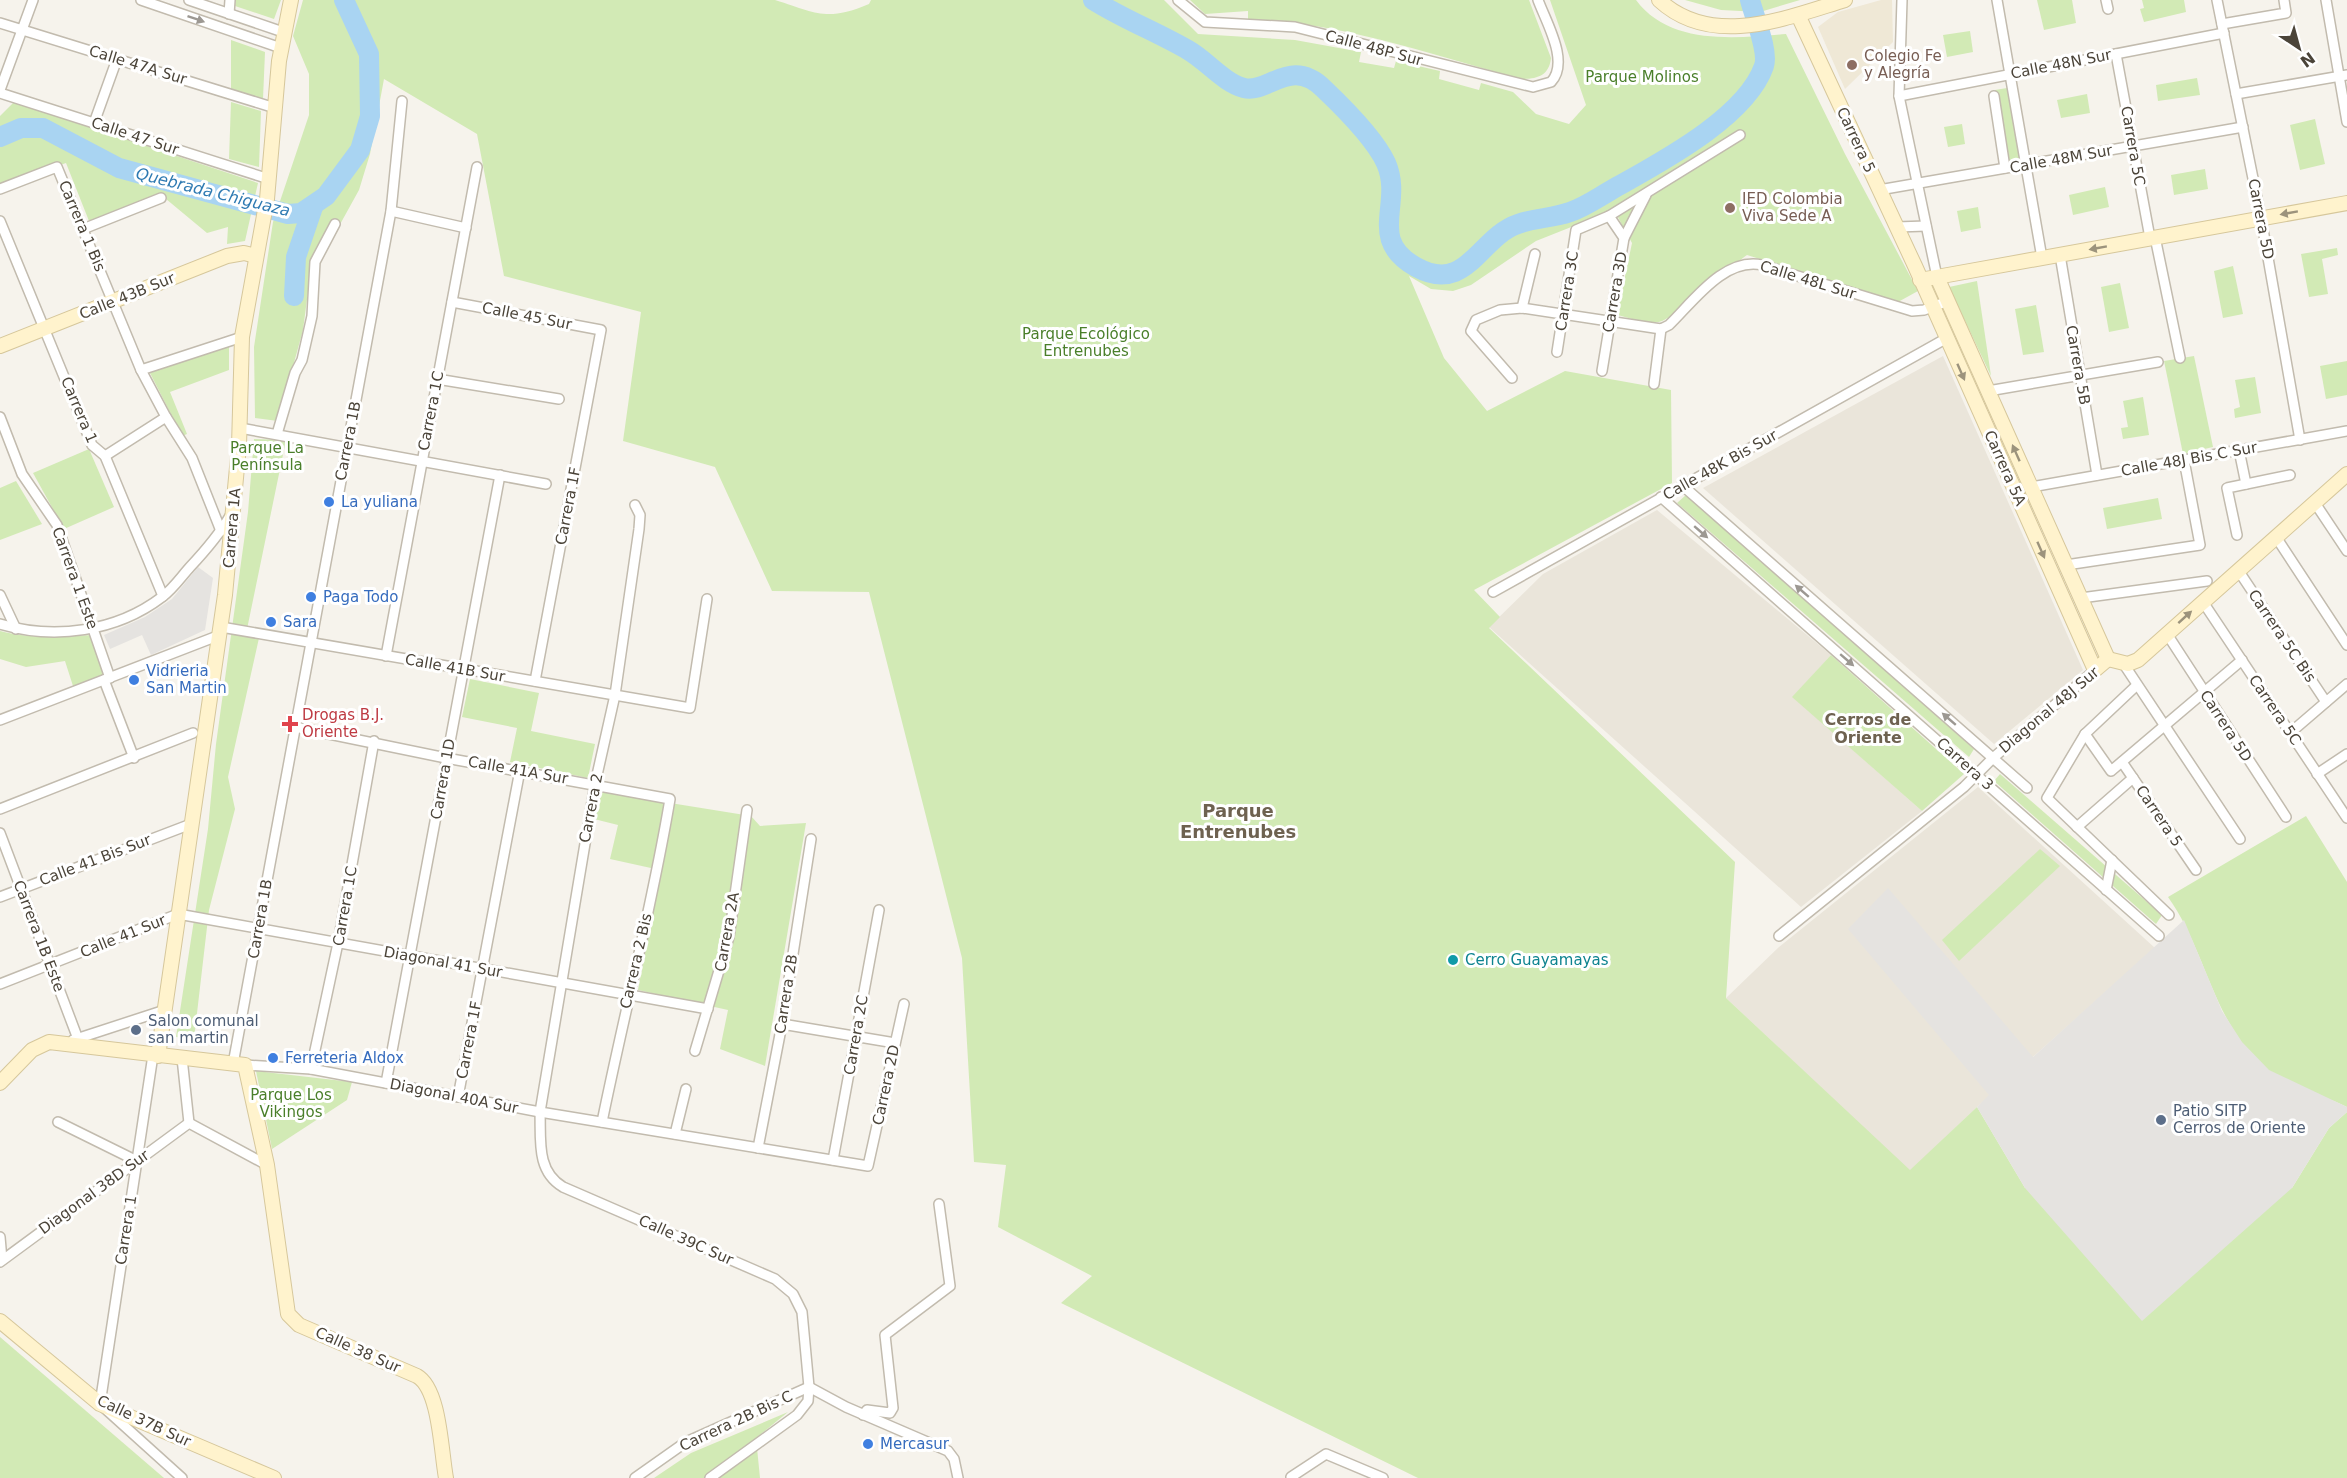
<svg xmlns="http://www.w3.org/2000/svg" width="2347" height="1478" font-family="'DejaVu Sans',sans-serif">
  <rect width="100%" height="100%" fill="#f6f3ec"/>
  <g fill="#eae5da">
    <path d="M1943,356L2083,670L1994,744L1703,488Z"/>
    <path d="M1657,510L1831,655L1793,697L1922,811L1801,907L1489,627L1543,574Z"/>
    <path d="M1978,787L2155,948L1977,1107L1910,1171L1726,998L1779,947Z"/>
  </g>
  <path fill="#efe8d6" d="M1881,0H1892L1893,42L1845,89L1818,27L1838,12Z"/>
  <g fill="#d2eab5">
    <path d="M236,0H281L274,19L235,6Z"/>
    <path d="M303,0H775C817,13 826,22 869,4L871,0H1164L1198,34L1295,40L1361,52L1359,62L1394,68L1396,61L1440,71L1439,79L1479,90L1481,83L1513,92L1536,114L1569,124L1586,105L1550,0H1636C1670,46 1736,38 1786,34L1845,154L1918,291L1898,302L1747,255C1729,268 1674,319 1659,322C1646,324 1630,318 1617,315L1632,243L1614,210L1536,241L1471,285L1453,291L1431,289L1409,276L1444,358L1487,411L1565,371L1671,390L1672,483L1474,590L1500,617L1489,628L1735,862L1726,998L1910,1170L1977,1107L2025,1188H2292L2329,1128L2347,1112V1478H1418L1061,1303L1092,1276L998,1227L1006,1165L974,1162L962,958L869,592L772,591L715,467L623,441L641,312L504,276L477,134L384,79L370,154L359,190L338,228L312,261L303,330L278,421L255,418L254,347L273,222L309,115V74L293,36Z"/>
    <path d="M1190,0H1529L1551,58C1549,76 1537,79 1521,79C1436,56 1334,20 1248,20V11L1205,14Z"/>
    <path d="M1685,0H1800L1760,12L1721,10Z"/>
    <path d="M2037,0H2072L2076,23L2044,30Z"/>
    <path d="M2142,0H2184L2186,12L2144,22L2140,9L2144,8Z"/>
    <path d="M1970,31L1973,52L1947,57L1943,35Z"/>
    <path d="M231,40L265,52L263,99L231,90Z"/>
    <path d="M2197,78L2200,95L2158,101L2156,85Z"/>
    <path d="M2007,88L2021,159L2008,162L1995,90Z"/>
    <path d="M2087,94L2090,113L2061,118L2057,100Z"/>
    <path d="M14,102L258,183L245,241L227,244L228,227L207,233L160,194L89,221L66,163L0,186V116Z"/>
    <path d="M231,102L261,111L259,167L229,159Z"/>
    <path d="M2315,119L2325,164L2300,170L2290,125Z"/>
    <path d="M1962,124L1965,144L1948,147L1944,127Z"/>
    <path d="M2205,169L2208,189L2174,195L2171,175Z"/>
    <path d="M2105,187L2109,207L2073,215L2069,195Z"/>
    <path d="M1978,207L1981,228L1961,232L1957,211Z"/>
    <path d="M2337,248L2338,255L2322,259L2328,294L2309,297L2301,254Z"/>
    <path d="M2233,266L2243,314L2223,318L2214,271Z"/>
    <path d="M1977,281L1991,376L1949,287Z"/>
    <path d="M2120,283L2129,328L2109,332L2101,287Z"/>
    <path d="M2036,305L2044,352L2023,355L2015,309Z"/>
    <path d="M229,345V370L170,392L187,434L182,436L150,373Z"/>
    <path d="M2194,356L2213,447L2183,454L2164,361Z"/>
    <path d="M2347,361V395L2326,399L2320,366Z"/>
    <path d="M2255,377L2261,413L2235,418L2234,409L2240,407L2235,380Z"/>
    <path d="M2143,397L2149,435L2123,439L2121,428L2128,427L2123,401Z"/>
    <path d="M254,439L286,440L246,634L259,638L228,777L235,809L209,910L194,1039L176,1037L208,829L216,744L248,512Z"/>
    <path d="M89,449L114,507L64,529L33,473Z"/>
    <path d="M16,481L42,524L0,540V488Z"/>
    <path d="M1686,495L1974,749L1969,757L1677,503Z"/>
    <path d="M2158,498L2162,519L2107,529L2103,508Z"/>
    <path d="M0,631C30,639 61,637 91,635L105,674L73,686L65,661L26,667L0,659Z"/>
    <path d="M1831,655L1964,774L1922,811L1792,697Z"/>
    <path d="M470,679L539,693L531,731L595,744L588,778L510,762L517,728L462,717Z"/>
    <path d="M2000,774L2162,915L2156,924L1994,781Z"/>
    <path d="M602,792L751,816L760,826L806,823L765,1066L720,1049L728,1010L638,990L660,870L610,859L618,825L594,819Z"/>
    <path d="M2306,816L2347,882V1107C2326,1097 2285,1083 2268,1070C2213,1026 2207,951 2168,897Z"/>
    <path d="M2040,849L2060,866L1959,961L1942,940Z"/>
    <path d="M256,1071L352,1082L347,1100L272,1149Z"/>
    <path d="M0,1337L164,1478H0Z"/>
    <path d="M788,1412L756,1438L760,1478H654L691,1453Z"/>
  </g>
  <g fill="#e5e3e0">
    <path d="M198,567L213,578L205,630L151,655L142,635L110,649L104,635L145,617L172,599Z"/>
    <path d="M1888,888L2033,1057L2184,920L2222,1011L2242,1042L2269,1070L2347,1107V1112L2329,1128L2292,1188L2142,1321L2025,1188L1977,1107L1989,1095L1848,929Z"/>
  </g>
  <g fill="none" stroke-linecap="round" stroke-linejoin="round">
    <g stroke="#a9d4f2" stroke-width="20">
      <path d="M1093,0C1123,19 1157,32 1188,50C1206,60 1224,83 1244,88C1268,94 1291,56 1324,89C1344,108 1375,139 1386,163C1404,204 1366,239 1416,267C1467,295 1479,237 1518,224C1535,218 1553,218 1570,212C1585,207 1599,197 1613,189C1659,163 1746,118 1764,66C1769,51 1754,16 1750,0"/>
      <path d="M0,137L21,128H43L119,168L288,214L301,213L326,196L360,150L370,116L369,54L344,0"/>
      <path d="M294,296L296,257L313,207"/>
    </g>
    <defs>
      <g id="street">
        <path d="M141,0L281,48"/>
        <path d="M189,0L283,32"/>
        <path d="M1178,0L1205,22L1295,27L1533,87L1551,82C1570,62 1546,22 1538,0"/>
        <path d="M1902,0L1899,96L1937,277"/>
        <path d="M1997,0L2042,258"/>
        <path d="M2106,0L2108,9"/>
        <path d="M2217,0L2261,218L2300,440"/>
        <path d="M2326,0L2347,122"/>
        <path d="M229,14L230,0"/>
        <path d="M0,23L275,108"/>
        <path d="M2222,24L2286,13L2284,0"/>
        <path d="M2116,54L2150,238"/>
        <path d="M0,90L33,0"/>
        <path d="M0,93L269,179"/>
        <path d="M2236,94L2347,75"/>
        <path d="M1899,96L2224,33"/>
        <path d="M1994,96L2005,168"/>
        <path d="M94,123L117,59"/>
        <path d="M0,189L57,167L141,370L166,417"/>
        <path d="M1879,190L2243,127"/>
        <path d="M391,211L466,228"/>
        <path d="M0,221L92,445L105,456L163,596"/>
        <path d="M1897,227L1926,226"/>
        <path d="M83,229L161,198"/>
        <path d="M2155,237L2180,358"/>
        <path d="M1624,238L1646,195"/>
        <path d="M2060,255L2097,475"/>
        <path d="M452,302L601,330L535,681"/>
        <path d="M1522,308L1535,254"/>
        <path d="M1557,352L1576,230L1609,216L1740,135"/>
        <path d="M141,370L242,337"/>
        <path d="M1602,371L1624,238L1609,216"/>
        <path d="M1512,378L1471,331L1476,320L1500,310L1522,308L1661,329L1669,325C1693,302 1724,257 1762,265L1912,311L1924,310L1948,301"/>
        <path d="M437,379L559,399"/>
        <path d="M1654,384L1661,329"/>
        <path d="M1988,391L2158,362"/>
        <path d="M0,417L22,474L57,525L110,678"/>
        <path d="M240,428L546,484"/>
        <path d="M277,434L295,373L302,360L312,316L315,262L335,224"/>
        <path d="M2239,450L2246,484"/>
        <path d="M105,456L166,417L192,458L221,531"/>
        <path d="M1683,486L2027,788"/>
        <path d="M2031,487L2347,431"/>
        <path d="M1661,497L2159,936"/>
        <path d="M2315,503L2347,551"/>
        <path d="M635,505L640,515L639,529L615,695L595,784L540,1112C541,1140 536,1171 563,1187L775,1279L793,1294L802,1312L809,1387L808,1401L797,1415L710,1478"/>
        <path d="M2237,535L2227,488L2290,475"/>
        <path d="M2276,537L2347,645"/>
        <path d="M2066,565L2200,545L2184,460"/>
        <path d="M2238,570L2326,702"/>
        <path d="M1493,592L1947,338"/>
        <path d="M0,595L16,629"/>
        <path d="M2081,598L2207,581"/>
        <path d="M2203,602L2347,818"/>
        <path d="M0,624C54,640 116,632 162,597C173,589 181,577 190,567C205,551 219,535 230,516"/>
        <path d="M221,627L690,708L707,599"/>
        <path d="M2167,634L2286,817"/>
        <path d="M386,656L477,167"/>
        <path d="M2123,663L2240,839"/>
        <path d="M104,680L134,758"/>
        <path d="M2137,685L2085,734L2047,798L2169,915"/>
        <path d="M0,720L220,635"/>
        <path d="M295,727L446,758L670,799C652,907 624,1014 602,1122"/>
        <path d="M2290,733L2347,684"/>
        <path d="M2085,734L2111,771L2242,660"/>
        <path d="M2122,762L2196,870"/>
        <path d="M2317,774L2347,754"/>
        <path d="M0,809L193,733"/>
        <path d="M2077,827L2133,778"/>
        <path d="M0,833L78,1039"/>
        <path d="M2106,890L2112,860"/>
        <path d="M0,897L191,824"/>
        <path d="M1779,936L1964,787L1993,758L2095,670"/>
        <path d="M0,984L178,914L708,1009"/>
        <path d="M782,1024L895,1043"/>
        <path d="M73,1040L165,1010"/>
        <path d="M695,1051L729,937L747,810"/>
        <path d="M153,1055L100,1404L182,1478"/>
        <path d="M182,1058L189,1123"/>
        <path d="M233,1064L391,211L402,101"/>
        <path d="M245,1065L311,1069L540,1112L868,1166L904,1004"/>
        <path d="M311,1069L338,943L374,741"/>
        <path d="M386,1083L500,475"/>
        <path d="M458,1097L520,770"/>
        <path d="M58,1122L137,1161"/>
        <path d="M189,1123L267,1165"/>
        <path d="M675,1134L686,1089"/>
        <path d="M758,1148L782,1024L811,839"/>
        <path d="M833,1160L879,910"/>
        <path d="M0,1237L2,1260"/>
        <path d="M0,1262L189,1123"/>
        <path d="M809,1387L846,1407L948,1451L954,1459L958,1478"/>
        <path d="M863,1415L867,1410L890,1413L893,1408L885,1335L950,1286L939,1204"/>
        <path d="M1291,1477L1326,1454L1383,1478"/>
        <path d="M635,1478L686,1442L809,1387"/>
      </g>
      <g id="secondary">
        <path d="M1659,0C1712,49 1786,18 1845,0"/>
        <path d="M1798,15L1915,266L2095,670L2108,659"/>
        <path d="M1937,277L2108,659"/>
        <path d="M1920,280L2347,203"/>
        <path d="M0,346L227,256L244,253L256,256"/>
        <path d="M2108,659L2128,664L2138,660L2347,474"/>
        <path d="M158,1056L225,595L239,446L242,337L267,199L279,61L291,0"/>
        <path d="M0,1083L32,1050L49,1042L245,1065L267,1165L288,1314L299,1325L417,1376C440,1389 441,1452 446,1478"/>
        <path d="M0,1321L100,1404L274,1478"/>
      </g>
    </defs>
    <use href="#street" stroke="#c2bbae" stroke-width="12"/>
    <use href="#secondary" stroke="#d6c79b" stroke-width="16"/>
    <use href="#street" stroke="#fff" stroke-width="9"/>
    <use href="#secondary" stroke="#fff3cd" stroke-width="14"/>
  </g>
  <defs><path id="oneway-solid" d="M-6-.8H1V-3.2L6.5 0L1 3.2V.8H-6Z" transform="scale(1.5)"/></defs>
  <g fill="#9c9892">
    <use href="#oneway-solid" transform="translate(196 19) rotate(19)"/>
    <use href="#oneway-solid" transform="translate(1701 532) rotate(41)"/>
    <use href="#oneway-solid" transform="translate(1802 591) rotate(-139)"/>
    <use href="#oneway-solid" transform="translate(1847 660) rotate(41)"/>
    <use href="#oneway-solid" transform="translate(1949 719) rotate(-139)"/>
  </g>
  <g fill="#9c937c">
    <use href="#oneway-solid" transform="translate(2289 213) rotate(170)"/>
    <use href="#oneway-solid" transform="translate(2098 248) rotate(170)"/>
    <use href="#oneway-solid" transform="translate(1961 372) rotate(66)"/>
    <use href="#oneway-solid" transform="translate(2016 453) rotate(-114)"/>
    <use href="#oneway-solid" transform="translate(2041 550) rotate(66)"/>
    <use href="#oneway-solid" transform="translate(2185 617) rotate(-42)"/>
  </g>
  <g fill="#8d6e63" stroke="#fff" stroke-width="2">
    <circle cx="1852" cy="65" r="6"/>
    <circle cx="1730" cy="208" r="6"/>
  </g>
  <g fill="#3f7fe0" stroke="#fff" stroke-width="2">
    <circle cx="329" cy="502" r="6"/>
    <circle cx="311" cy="597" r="6"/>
    <circle cx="271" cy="622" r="6"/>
    <circle cx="134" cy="680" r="6"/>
    <circle cx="273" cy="1058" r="6"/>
    <circle cx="868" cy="1444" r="6"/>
  </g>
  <path fill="#e0444e" stroke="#fff" stroke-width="2" d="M287 715h6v6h6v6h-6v6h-6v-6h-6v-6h6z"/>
  <circle fill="#0f9aa8" stroke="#fff" stroke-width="2" cx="1453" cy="960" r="6"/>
  <g fill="#5c6f8a" stroke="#fff" stroke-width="2">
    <circle cx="136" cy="1030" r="6"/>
    <circle cx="2161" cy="1120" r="6"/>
  </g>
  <g text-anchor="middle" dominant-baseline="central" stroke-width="6" stroke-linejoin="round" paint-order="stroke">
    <g font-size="15" fill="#4b4439" stroke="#fff">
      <text transform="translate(1374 48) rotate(15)">Calle 48P Sur</text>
      <text transform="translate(2061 64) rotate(-11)">Calle 48N Sur</text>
      <text transform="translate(138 65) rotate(17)">Calle 47A Sur</text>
      <text transform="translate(135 136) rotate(18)">Calle 47 Sur</text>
      <text transform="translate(1856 140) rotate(65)">Carrera 5</text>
      <text transform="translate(2133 146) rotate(80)">Carrera 5C</text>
      <text transform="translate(2061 159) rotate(-10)">Calle 48M Sur</text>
      <text transform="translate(2261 219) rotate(79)">Carrera 5D</text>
      <text transform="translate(82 226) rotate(67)">Carrera 1 Bis</text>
      <text transform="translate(1808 280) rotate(17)">Calle 48L Sur</text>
      <text transform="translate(1567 291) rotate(-81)">Carrera 3C</text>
      <text transform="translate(1615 292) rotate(-80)">Carrera 3D</text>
      <text transform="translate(127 296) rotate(-22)">Calle 43B Sur</text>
      <text transform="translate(527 316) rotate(11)">Calle 45 Sur</text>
      <text transform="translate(2078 365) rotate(80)">Carrera 5B</text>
      <text transform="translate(79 410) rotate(67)">Carrera 1</text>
      <text transform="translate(431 411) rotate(-79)">Carrera 1C</text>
      <text transform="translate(348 441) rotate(-79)">Carrera 1B</text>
      <text transform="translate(2189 459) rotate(-10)">Calle 48J Bis C Sur</text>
      <text transform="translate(1720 465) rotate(-29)">Calle 48K Bis Sur</text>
      <text transform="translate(2005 468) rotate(66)">Carrera 5A</text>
      <text transform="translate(568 506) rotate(-79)">Carrera 1F</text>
      <text transform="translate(232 528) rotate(-85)">Carrera 1A</text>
      <text transform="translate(75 578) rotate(70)">Carrera 1 Este</text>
      <text transform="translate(2282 636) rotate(56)">Carrera 5C Bis</text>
      <text transform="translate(455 668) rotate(10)">Calle 41B Sur</text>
      <text transform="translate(2049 710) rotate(-40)">Diagonal 48J Sur</text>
      <text transform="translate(2275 710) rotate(56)">Carrera 5C</text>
      <text transform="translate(2226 726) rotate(57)">Carrera 5D</text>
      <text transform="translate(1965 764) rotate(42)">Carrera 3</text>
      <text transform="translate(518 770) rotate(10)">Calle 41A Sur</text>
      <text transform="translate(443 779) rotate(-80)">Carrera 1D</text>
      <text transform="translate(591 808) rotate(-79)">Carrera 2</text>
      <text transform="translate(2159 816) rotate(56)">Carrera 5</text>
      <text transform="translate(95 860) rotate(-21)">Calle 41 Bis Sur</text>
      <text transform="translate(345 906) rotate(-80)">Carrera 1C</text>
      <text transform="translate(260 919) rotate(-80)">Carrera 1B</text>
      <text transform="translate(727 932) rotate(-80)">Carrera 2A</text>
      <text transform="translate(39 936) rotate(69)">Carrera 1B Este</text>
      <text transform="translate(123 936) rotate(-22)">Calle 41 Sur</text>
      <text transform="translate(636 961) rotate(-77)">Carrera 2 Bis</text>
      <text transform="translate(443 962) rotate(10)">Diagonal 41 Sur</text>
      <text transform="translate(786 994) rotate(-81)">Carrera 2B</text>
      <text transform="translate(856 1035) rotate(-80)">Carrera 2C</text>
      <text transform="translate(469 1040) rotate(-79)">Carrera 1F</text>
      <text transform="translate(886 1085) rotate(-78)">Carrera 2D</text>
      <text transform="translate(454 1096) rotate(11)">Diagonal 40A Sur</text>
      <text transform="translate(94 1192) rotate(-36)">Diagonal 38D Sur</text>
      <text transform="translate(126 1230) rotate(-81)">Carrera 1</text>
      <text transform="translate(686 1240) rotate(24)">Calle 39C Sur</text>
      <text transform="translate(358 1350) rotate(24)">Calle 38 Sur</text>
      <text transform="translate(144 1421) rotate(25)">Calle 37B Sur</text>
      <text transform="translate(736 1421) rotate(-25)">Carrera 2B Bis C</text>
    </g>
    <g font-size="15" fill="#785e54" stroke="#fff" text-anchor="start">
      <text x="1864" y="56">Colegio Fe<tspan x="1864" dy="17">y Alegría</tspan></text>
      <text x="1742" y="199">IED Colombia<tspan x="1742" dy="17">Viva Sede A</tspan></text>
    </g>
    <g font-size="15" fill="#4a7f2a" stroke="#fff">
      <text x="1642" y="77">Parque Molinos</text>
      <text x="1086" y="334">Parque Ecológico<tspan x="1086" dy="17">Entrenubes</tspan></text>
      <text x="267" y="448">Parque La<tspan x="267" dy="17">Península</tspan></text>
      <text x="291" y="1095">Parque Los<tspan x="291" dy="17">Vikingos</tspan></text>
    </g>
    <g font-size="15" fill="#366cbe" stroke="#fff" text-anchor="start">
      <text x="341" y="502">La yuliana</text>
      <text x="323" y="597">Paga Todo</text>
      <text x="283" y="622">Sara</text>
      <text x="146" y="671">Vidrieria<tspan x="146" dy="17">San Martin</tspan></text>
      <text x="285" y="1058">Ferreteria Aldox</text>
      <text x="880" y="1444">Mercasur</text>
    </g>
    <g font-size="15" fill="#be3a42" stroke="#fff" text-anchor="start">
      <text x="302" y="715">Drogas B.J.<tspan x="302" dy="17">Oriente</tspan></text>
    </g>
    <g font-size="15" fill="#0d838f" stroke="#fff" text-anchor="start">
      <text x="1465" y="960">Cerro Guayamayas</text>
    </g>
    <g font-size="15" fill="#4e5e75" stroke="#fff" text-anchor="start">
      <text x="148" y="1021">Salon comunal<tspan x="148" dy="17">san martin</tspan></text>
      <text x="2173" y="1111">Patio SITP<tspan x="2173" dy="17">Cerros de Oriente</tspan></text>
    </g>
    <g font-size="16" font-style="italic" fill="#2e7ab2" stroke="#fff">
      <text transform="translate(213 192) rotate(14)">Quebrada Chiguaza</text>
    </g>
    <g font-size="16" font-weight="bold" fill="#6e6250" stroke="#fff">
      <text x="1868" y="719">Cerros de<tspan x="1868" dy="18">Oriente</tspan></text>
    </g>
    <g font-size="18" font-weight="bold" fill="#6e6250" stroke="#fff">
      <text x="1238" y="810">Parque<tspan x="1238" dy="21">Entrenubes</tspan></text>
    </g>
  </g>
  <g transform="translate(2299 48) rotate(144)" stroke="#ffffff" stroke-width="4.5" paint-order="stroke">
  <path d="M0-4.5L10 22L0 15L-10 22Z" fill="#4b4439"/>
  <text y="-9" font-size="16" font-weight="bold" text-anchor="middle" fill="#4b4439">N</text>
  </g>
</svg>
